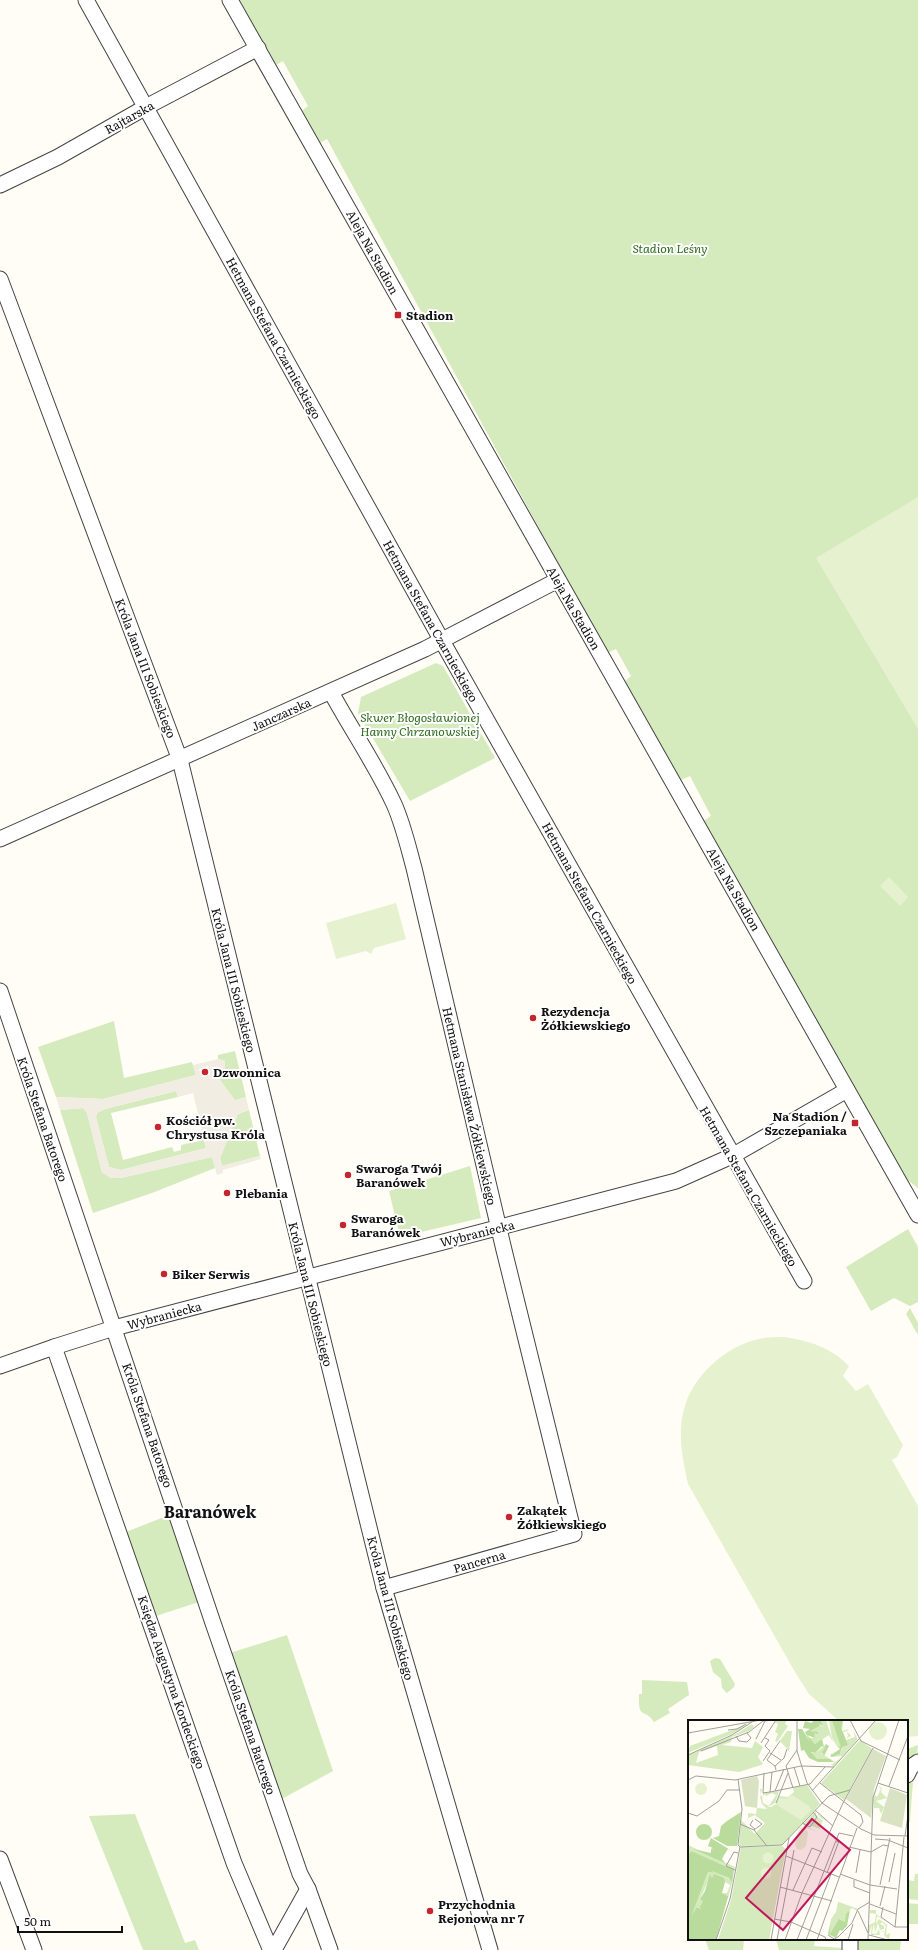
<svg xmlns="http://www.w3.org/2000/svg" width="918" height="1950" font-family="Literata,serif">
  <rect width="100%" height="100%" fill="#fffdf5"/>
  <g fill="#d5ebbd">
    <path d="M240,0H918V1188L905,1178L702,822L711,816L690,776L679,781L623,683L631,676L616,649L607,653L327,139L320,143L300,112L308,106L283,61L274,66Z"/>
    <path d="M436,663L443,666L495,758L410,801L358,713L361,697Z"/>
    <path d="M114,1021L124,1078L192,1062L196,1075L103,1099L56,1097L38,1047Z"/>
    <path d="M235,1051L246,1097L235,1101L217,1076L225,1068V1061L218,1059V1055Z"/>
    <path d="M176,1091L178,1097L111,1113L123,1160L172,1147L174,1152L181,1150V1145L204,1140L206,1148L121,1170L109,1167L96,1117L97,1113L105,1109Z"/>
    <path d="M83,1108L87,1113L102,1172L111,1178H121L212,1157L215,1168L152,1193L93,1213L60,1110Z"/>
    <path d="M249,1110L260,1156L222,1166L220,1158L238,1114Z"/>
    <path d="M470,1166L481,1218L400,1237L389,1191Z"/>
    <path d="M908,1229L918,1247V1302L910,1306L894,1298L871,1311L846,1267Z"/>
    <path d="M910,1308L918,1323V1335L906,1314Z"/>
    <path d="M169,1515L199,1602L156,1616L126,1532Z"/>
    <path d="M287,1635L333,1771L280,1800L230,1653Z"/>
    <path d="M715,1658L720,1659L735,1684L734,1687L727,1693L722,1688L721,1679L713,1672L710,1661Z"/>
    <path d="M642,1680L687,1682L689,1695L668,1709L670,1713L654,1722C644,1707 638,1721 639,1694H642Z"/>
    <path d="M918,1745L917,1756L907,1759V1749Z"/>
    <path d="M914,1767L910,1822H907V1788Z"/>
    <path d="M135,1814L185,1943L195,1940L199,1950H143L89,1816Z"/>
    <path d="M915,1874H918V1900L907,1899V1880L914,1881Z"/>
    <path d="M907,1903L918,1904V1924H907Z"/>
    <path d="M705,1939L744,1940L743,1950H709Z"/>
    <path d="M776,1939H815L814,1946L842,1948V1950H779Z"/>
    <path d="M853,1939H901L900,1950H855Z"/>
  </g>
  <g fill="#e6f2cf">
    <path d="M918,497V729L816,558Z"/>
    <path d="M889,877L908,897L900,906L880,886Z"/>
    <path d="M396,903L406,939L374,948L371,954L366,951L336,959L326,923Z"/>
    <path d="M784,1337C810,1341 830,1347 849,1366L843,1376L856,1391L868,1384L903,1445L897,1457L892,1460L918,1506V1736L907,1737V1721H839L809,1694L795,1672L688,1484C683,1461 677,1433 684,1409C693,1375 726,1346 759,1339C767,1337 776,1337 784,1337Z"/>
  </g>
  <path fill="#f1ede2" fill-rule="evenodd" d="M218,1059L225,1061V1068L217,1076L235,1100L246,1097L249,1110L238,1114L220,1158L222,1166L260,1156L261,1159L223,1170V1173L217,1175L212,1157L121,1178H111L102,1172L87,1113L83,1108L60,1110L56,1097L103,1099L196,1075L193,1065ZM208,1066L210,1075L202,1077L199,1069ZM176,1091L178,1097L193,1093L206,1148L121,1170L109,1167L96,1117L97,1113L105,1109Z"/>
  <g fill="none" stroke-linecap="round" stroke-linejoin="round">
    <defs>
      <g id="minor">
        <path d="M86,0L442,641L804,1281"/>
        <path d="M230,0L918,1215"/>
        <path d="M0,185L58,157L146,107L258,48"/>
        <path d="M0,279L180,760L384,1588L490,1950"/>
        <path d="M331,692C351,729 376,765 394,804C403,824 408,846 414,868L504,1250L574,1534L384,1588"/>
        <path d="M0,839L425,649L558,580"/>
        <path d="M0,991L213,1623L300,1874L308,1889L330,1950"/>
        <path d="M54,1347L234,1863L269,1946L275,1948L308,1889"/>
        <path d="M0,1366L54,1347L114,1328L676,1181L732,1156L847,1090"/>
        <path d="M907,1775L911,1767L918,1762"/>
        <path d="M0,1859L34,1950"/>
        <path d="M850,1950V1939"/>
      </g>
    </defs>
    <use href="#minor" stroke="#444" stroke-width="17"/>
    <use href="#minor" stroke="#fff" stroke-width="15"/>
  </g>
  <g fill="#c4262e" stroke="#fff" stroke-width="1.5">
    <rect x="394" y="311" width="8" height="8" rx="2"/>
    <circle cx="533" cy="1018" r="4"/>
    <circle cx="205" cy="1072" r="4"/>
    <rect x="851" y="1119" width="8" height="8" rx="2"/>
    <circle cx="158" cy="1127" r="4"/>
    <circle cx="348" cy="1175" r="4"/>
    <circle cx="227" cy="1193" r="4"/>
    <circle cx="343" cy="1225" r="4"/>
    <circle cx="164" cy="1274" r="4"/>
    <circle cx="509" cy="1517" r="4"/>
    <circle cx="430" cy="1911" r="4"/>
  </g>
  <g text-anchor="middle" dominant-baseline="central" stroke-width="4" stroke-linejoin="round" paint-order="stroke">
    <g font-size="12" fill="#111" stroke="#fff">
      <text transform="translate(129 117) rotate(-29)">Rajtarska</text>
      <text transform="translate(373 252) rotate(61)">Aleja Na Stadion</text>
      <text transform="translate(274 338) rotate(61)">Hetmana Stefana Czarnieckiego</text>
      <text transform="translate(574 608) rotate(60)">Aleja Na Stadion</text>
      <text transform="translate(431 621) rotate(61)">Hetmana Stefana Czarnieckiego</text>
      <text transform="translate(146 668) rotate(69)">Króla Jana III Sobieskiego</text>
      <text transform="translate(281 714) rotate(-24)">Janczarska</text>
      <text transform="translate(734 889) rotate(60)">Aleja Na Stadion</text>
      <text transform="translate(590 903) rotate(61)">Hetmana Stefana Czarnieckiego</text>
      <text transform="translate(234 980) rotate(76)">Króla Jana III Sobieskiego</text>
      <text transform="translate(470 1106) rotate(77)">Hetmana Stanisława Żółkiewskiego</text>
      <text transform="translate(43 1119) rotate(71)">Króla Stefana Batorego</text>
      <text transform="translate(749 1186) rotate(60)">Hetmana Stefana Czarnieckiego</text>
      <text transform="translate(477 1233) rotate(-14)">Wybraniecka</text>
      <text transform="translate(311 1294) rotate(76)">Króla Jana III Sobieskiego</text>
      <text transform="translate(164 1315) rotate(-15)">Wybraniecka</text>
      <text transform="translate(148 1425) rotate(71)">Króla Stefana Batorego</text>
      <text transform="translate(479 1561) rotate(-16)">Pancerna</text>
      <text transform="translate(391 1608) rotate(75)">Króla Jana III Sobieskiego</text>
      <text transform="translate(172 1682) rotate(71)">Księdza Augustyna Kordeckiego</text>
      <text transform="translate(251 1732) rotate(71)">Króla Stefana Batorego</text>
    </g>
    <g font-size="12" font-style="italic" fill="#2f6b1f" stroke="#fff">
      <text x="670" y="248">Stadion Leśny</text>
      <text x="420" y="717">Skwer Błogosławionej<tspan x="420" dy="14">Hanny Chrzanowskiej</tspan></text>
    </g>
    <g font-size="12" font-weight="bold" fill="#111" stroke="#fff" text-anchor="start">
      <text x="406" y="315">Stadion</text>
      <text x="541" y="1011">Rezydencja<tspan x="541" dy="14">Żółkiewskiego</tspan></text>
      <text x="213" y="1072">Dzwonnica</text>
      <text x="847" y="1116" text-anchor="end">Na Stadion /<tspan x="847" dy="14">Szczepaniaka</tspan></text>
      <text x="166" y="1120">Kościół pw.<tspan x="166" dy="14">Chrystusa Króla</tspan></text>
      <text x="356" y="1168">Swaroga Twój<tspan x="356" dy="14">Baranówek</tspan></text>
      <text x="235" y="1193">Plebania</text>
      <text x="351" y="1218">Swaroga<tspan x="351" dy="14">Baranówek</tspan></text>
      <text x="172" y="1274">Biker Serwis</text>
      <text x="517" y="1510">Zakątek<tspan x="517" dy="14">Żółkiewskiego</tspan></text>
      <text x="438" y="1904">Przychodnia<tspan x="438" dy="14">Rejonowa nr 7</tspan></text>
    </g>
    <g font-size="16" font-weight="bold" fill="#111" stroke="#fff">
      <text x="210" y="1511">Baranówek</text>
    </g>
  </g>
  <g transform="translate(688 1720)">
    <rect width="220" height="220" fill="#fffdf5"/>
    <path d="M89,0H99L97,4L100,6L89,22L87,21L90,14L87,12L90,4L87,2ZM138,0L145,22L141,15L127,24L121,18H127L124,16L125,11H121L132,6L131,4L135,7L133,1ZM141,0H155L154,11L161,9L159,11L163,16L158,18L160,16L159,11L155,12L158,20L167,17L165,10L169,18V20L146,46L143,45L155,36L142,37L143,34L144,33V37L152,34L154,29L147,21L152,30L150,28L144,18ZM63,3L44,14L0,33L2,26ZM64,4L66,7L61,11L44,17L43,22L34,25L64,28L67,21L75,27L70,37L75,44L73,45L51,52L0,45V35L48,14ZM29,26L30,35L8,43L11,32ZM99,11H104L101,31L92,21ZM172,20L184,29L156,80L133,63ZM135,27L137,28L134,34L144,40L129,39L123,33H127ZM119,65L132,84L94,125L51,126L53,100L67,114L77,103L67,95L60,98V93L68,94L69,88L79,89L74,84L72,77V69H74V73L73,69L72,77L74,75L75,83L81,86L88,75L84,73L78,76L77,74L75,76V73L91,71L87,83L80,87H83L88,84L91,76L100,77L106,72L105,68ZM190,66L194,68L193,72L199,78L188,81L196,87L193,94L191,88H186L185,80L189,68L187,75L189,77L193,69ZM128,91V95L133,100H135L130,95V94L141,103L135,99L132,109L121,105L119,107L130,112L113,106L118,107L115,104ZM0,125L47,147L46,150L30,143L21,144L22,148L4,131L0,136ZM94,126L98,129L81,220H30L43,180L53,127ZM24,150L42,159L44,163L40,176L34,173H39L42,165L37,162L35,165L36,158L22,157L12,179L16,183L9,187L14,190L4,195L20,152L24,153ZM144,182H151L170,189L169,191L164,188L160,192L157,203L152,199L142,215L143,199L148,192L150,182ZM188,185V194L199,202L189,196L188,204L191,199L199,205L198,215L202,213L201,220L196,215L198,206L194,202L192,204L196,206V212H192L196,211V209L192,210L190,203L187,213L186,203L184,213L188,214L191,209L192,215H183L184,205L181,214V205L187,202L188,194L182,193V190H188Z" fill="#d5ebbd" fill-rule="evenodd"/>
    <path d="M127,0L133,1L135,6L131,4L132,6L122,11L130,12V14L126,13L127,18L119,15L127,24L134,19L136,27L138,24L141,26L136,36L134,32L137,28L134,26L127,33L123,32L129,39H141L147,42H130L121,38L116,30L113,31L110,9H114L122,22L117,12L122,9L115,8L117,1L123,3ZM144,0H155L153,8L160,25L154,27L152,34L144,37L143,35L152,29L147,21L151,26L153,27ZM53,92L49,126H39L25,118L31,116L33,106L39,101ZM8 112a8 8 0 1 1 16 0a8 8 0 1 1-16 0ZM23,118L44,131L40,129L36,135L34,139L37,143L5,129L23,133V129L25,128L20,126ZM3,131L46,150L44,163L41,158L24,151L25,153L20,152L4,195L9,187L13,189L9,185L12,186L15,182L12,179L17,171L22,154L24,158L26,154L36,158L37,162L34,173L40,176L44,163L28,220H0V136ZM162,190L159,206L154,211L152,210L148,218L140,214L143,200L142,214L151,199L157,202L158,194Z" fill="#b9dc9c"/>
    <path d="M185,29L198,36L186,69L183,98L158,79ZM69,56L71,61L69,88L57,86L53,60ZM202,68L219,75L214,108L192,101Z" fill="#d9e3c4"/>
    <path d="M181 11a9 9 0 1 1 18 0a9 9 0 1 1-18 0ZM7 69a6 6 0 1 1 12 0a6 6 0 1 1-12 0ZM104,75L121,86L123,90L113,100L89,85L91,78L98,79ZM113,107L118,108L120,113L118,126L113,130L109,129L107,124L110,110ZM74.5 138a5.5 5.5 0 1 1 11 0a5.5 5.5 0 1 1-11 0ZM72.5 153a5.5 5.5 0 1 1 11 0a5.5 5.5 0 1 1-11 0Z" fill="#e6f2cf"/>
    <path fill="none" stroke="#a09f9a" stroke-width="1" d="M109,0V31L119,63L134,83L173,109L186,115L220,116M162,0L173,21L212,40M40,10L49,9L58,4M0,13L73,0M48,16L51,21L59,22L63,18L59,13M68,19L77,1M73,23L88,0M13,31L61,12L75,1L86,0M82,33L93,40M0,35L44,15L67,0M75,41L82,31L77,26L81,20L77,18M87,46L79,40L92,21M106,47L112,66M88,50L87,46L96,38L99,29M76,53L75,73L82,72L122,64L137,47M0,60L8,56L47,60L113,46L146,47M132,63L173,95L175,102L171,108M190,63L220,73M201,66L220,16M105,68L98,46L109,30M87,71L96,49M124,71L188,0M82,72L84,52M88,83L100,53M127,90L145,106M0,93L9,96L31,81L39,70H52M65,100L62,105L67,109M114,103L122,107L129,97L125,92M52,104L66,110L79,126M66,110L74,104L67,99M217,116L220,95M187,119L200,120L220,128M52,127L94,125L141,76L162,70M161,127L183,132L195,125L201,126M98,136L151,157M47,150L38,146L46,132L50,133M139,153L151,121L148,122M168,153L172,130M152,154L182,165L209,169M166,160V167L182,173M201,162L207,133M192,165L202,118M92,167L144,181M105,170L124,128L134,132M182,184L208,194M192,186L197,166M195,187L193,197L207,207H220V220M170,191L180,213M86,199L103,202L137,217L138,220M207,207L216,117M140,215L146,219L150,217L164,203L170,189L182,182M181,215L200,220M28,220L42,179L52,127L50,125L54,89L50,59M83,220L101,118M89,220L106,130M97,220L114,173L155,83L185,28M109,220L151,113L165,116M118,220L143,154M129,220L169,108M160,220L165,204M180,220L185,78L211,0"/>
    <path fill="#c2185b" fill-opacity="0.15" stroke="#c2185b" stroke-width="2" d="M124,99L162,130L95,210L58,178Z"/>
    <rect width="220" height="220" fill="none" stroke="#111" stroke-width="2"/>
  </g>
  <path d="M18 1926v6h104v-6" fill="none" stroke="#111111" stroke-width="2"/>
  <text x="24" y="1926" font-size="12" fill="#111111" stroke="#ffffff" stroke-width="3" paint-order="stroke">50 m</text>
</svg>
